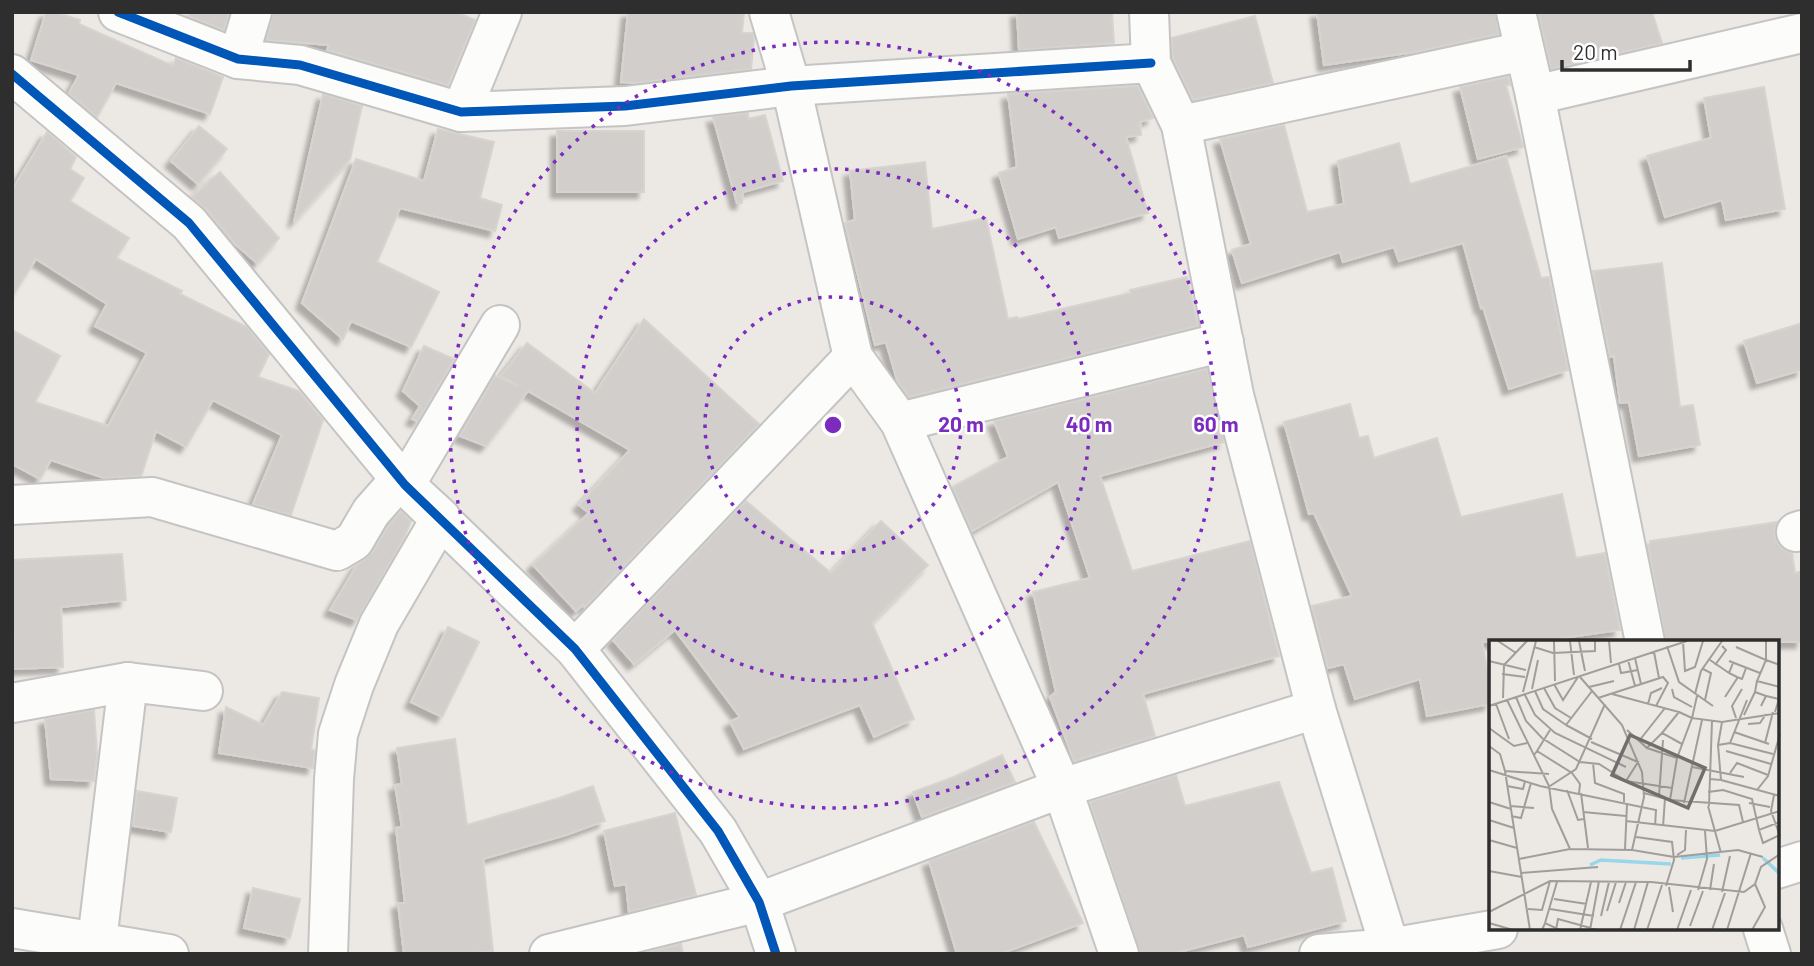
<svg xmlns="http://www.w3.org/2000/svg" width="1814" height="966" font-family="Barlow,sans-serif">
  <defs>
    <filter id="shadow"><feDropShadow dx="-6" dy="6" stdDeviation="2" flood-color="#0004"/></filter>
  </defs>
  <rect width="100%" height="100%" fill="#ece8e4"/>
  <g fill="#d1cecb" stroke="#d7d4d0" stroke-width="2" filter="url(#shadow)">
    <path d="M46,12H54L80,20L79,24L173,66L176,58L223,77L210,114L116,83L97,117L69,93L79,75L31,60Z"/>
    <path d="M191,12H229L224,30L189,16Z"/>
    <path d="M273,12H456L475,20L448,85L327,50L329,45L267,40Z"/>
    <path d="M628,12H744L742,33H753L754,37L751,69L635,83L621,82Z"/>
    <path d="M1017,12H1112L1114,43L1019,50Z"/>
    <path d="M1317,12H1495L1499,34L1415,52L1324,65Z"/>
    <path d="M1538,12H1652L1662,43L1551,69Z"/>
    <path d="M1255,16L1273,83L1193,100L1173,58L1172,38Z"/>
    <path d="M1508,77L1510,85H1506L1523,147L1478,159L1460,87Z"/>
    <path d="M1138,86L1153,118L1140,122L1141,135L1126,137L1148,213L1059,238L1056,227L1018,239L999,173L1017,167L1008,94Z"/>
    <path d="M1764,87L1785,209L1726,220L1722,200L1665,217L1647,156L1711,138L1704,98Z"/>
    <path d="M323,94L362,106L350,159L294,222Z"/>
    <path d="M748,113V119L765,115L783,181L743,192L742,203H737L713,117Z"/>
    <path d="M1284,125L1307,212L1344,204L1338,161L1399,143L1410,184L1506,156L1541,278L1549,277L1568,370L1509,389L1483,307L1481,308L1463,243L1399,261L1394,247L1343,262L1340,252L1242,283L1232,250L1251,244L1220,139Z"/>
    <path d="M199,126L227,149L198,184L171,161Z"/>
    <path d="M438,129L494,142L480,198L502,205L495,231L400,208L377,262L439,292L411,347L351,321L343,339L302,303L356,159L424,181Z"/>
    <rect x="557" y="131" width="87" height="61"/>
    <path d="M47,132L76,157L70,169L84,178L70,201L129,238L116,258L182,291L180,294L247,327L269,354L258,377L299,391L323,420L291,515L253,504L282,435L213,400L186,447L156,431L141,476L104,478L51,460L40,479L12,464V330L60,356L35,402L108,426L147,353L95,326L107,304L36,259L12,297V190Z"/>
    <path d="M925,162L932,229L986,218L1008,319L1017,317L1018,319L1131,293L1130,290L1187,277L1198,326L909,397L897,380L886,342L875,345L845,223L855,220L850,171Z"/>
    <path d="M220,172L279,238L257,263L235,244L206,209L192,197Z"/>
    <path d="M1662,263L1680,407L1693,405L1700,445L1639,456L1629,402L1620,403L1614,356L1610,357L1593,271Z"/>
    <path d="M644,319L759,424L585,607L583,605L576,611L533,565L589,513L579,505L630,450L528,391L486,446L460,436L495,376L519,386L501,376L527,343L595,393Z"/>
    <path d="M1802,323V370L1757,383L1744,341Z"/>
    <path d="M424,346L454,359L418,421L412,419L420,406L403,391Z"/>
    <path d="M1207,369L1224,442L1100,476L1132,571L1250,541L1279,656L1143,694L1155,736L1074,761L1050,697L1056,692L1033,592L1090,578L1058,482L972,531L953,487L1008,457L994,421Z"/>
    <path d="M1350,404L1359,438L1368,436L1374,458L1437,438L1461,517L1562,494L1576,558L1605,553L1620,630L1534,642H1482L1490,683V704L1427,716L1420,679L1355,699L1344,664L1328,668L1312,606L1352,596L1314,513L1309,514L1284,422Z"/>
    <path d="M746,501L831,573L881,521L928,565L872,623L914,719L874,737L860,705L744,749L730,722L740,717L675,630L634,664L613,640Z"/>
    <path d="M401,511L411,521L404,538L357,620L330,610L357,565L372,553L389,525Z"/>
    <path d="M1777,522L1775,528L1776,540L1782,549L1792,553L1795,573L1802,571V642H1666L1648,545L1650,544V541Z"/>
    <path d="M122,554L126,600L61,607L63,667L14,669L12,560Z"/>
    <path d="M448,627L479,642L442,717L411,702Z"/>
    <path d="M282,692L319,698L311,749L315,751L313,768L219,753L226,707L263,725Z"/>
    <path d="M94,710L97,754L94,781L51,779L45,719Z"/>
    <path d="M455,739L467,825L556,799L593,786L605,821L566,835L483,859L493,951L462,954H404L398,903H405L396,828L402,827L395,785L402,784L397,748Z"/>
    <path d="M1002,755L1015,782L922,817L913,792L954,777Z"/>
    <path d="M1176,775L1185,806L1279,782L1311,873L1332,868L1346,921L1248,947L1244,935L1172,954H1140L1090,802Z"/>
    <path d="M137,791L177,798L171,832L133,826Z"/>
    <path d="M675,813L696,895L629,912L626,884L615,886L604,831Z"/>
    <path d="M1034,822L1083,923L1000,954H957L929,861Z"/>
    <path d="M253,888L300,899L290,938L244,928Z"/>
    <path d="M681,944L683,954H641Z"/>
  </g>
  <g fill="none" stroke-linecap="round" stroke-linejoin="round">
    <defs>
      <g id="street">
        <path d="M118,12L238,59L300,65L461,112L625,106L791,86L1151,63"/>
        <path d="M769,12L791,86L853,357L900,422L1062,788L1119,954"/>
        <path d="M1149,12L1151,63L1181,125L1234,395L1316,709L1390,948L1319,954"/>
        <path d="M1516,12L1535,95L1645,642"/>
        <path d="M238,59L252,12"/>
        <path d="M12,74L189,223L405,485L575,649L718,831L759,902L776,954"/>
        <path d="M1535,95L1802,33"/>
        <path d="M461,112L502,12"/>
        <path d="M1181,125L1524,51"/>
        <path d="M900,422L1224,342"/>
        <path d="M405,485L500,325"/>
        <path d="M12,505L152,497L337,551L354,541L371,512L394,486L405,485L441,518L379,624L354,685L338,734L334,779L328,954"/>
        <path d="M1796,532L1802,530"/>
        <path d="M575,649L853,357"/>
        <path d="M12,703L128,682L203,691"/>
        <path d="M1777,869L1802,861"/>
        <path d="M12,928L169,954"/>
        <path d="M1763,929L1771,954"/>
        <path d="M97,941L128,682"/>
        <path d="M1390,948L1498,929"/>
        <path d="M549,954L759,902L1062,788L1316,709"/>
      </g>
    </defs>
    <use href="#street" stroke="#c5c4c5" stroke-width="42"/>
    <use href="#street" stroke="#fcfcfb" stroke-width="38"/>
    <defs>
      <g id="cycleway">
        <path d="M118,12L238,59L300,65L461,112L625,106L791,86L1151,63"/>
        <path d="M12,74L189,223L405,485L575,649L718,831L759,902L776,954"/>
      </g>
    </defs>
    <use href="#cycleway" stroke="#fff" stroke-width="13"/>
    <use href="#cycleway" stroke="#0057b8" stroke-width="9"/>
  </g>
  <g fill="none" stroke="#7b2cbf" stroke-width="3.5" stroke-dasharray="3.5 7">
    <circle cx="833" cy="425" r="128"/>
    <circle cx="833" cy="425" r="256"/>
    <circle cx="833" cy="425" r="383"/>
  </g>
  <g transform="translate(1489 640)">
    <rect width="290" height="290" fill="#ece8e4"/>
    <path fill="none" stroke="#99d6ec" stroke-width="3.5" d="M192,218L231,215M274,218L291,234M101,225L112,220L182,224"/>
    <path fill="none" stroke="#a09e9b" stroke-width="2" d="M9,1L27,13M65,1L66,41M81,1L85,35M90,1L96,31M120,1L122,23M277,1V20L291,25M194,2L196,31L206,27L214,1M178,6L190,42L224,66M45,7L64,13L106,11V1M247,7L277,20L268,41L291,47M165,12L170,38M146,18L152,44M139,20L146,46M221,20L240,33M0,21L37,30M240,21L271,33M244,23L240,33L248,37L253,39L257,28M130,24L132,33L149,30M226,25L237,10L233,6M214,29L222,33L216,60M13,34L36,37M91,37L133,85L153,132L155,157L143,210L185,217L249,210L274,217M268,41L266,52L277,56M65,44L74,60L89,37M100,47L125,41M55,48L66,68L82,78M43,49L49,20M183,49L185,57L203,67M46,51L54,69L77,85L103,51M34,52L47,1M123,54L190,72L173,93L193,104M206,54L212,31L233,1M36,55L46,75L66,93L137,127M27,57L37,81L53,98L91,122L110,124L137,141M236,57L249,37M14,58L15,25L38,1M109,58L174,37L179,43L167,66M18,60L60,146L63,169L81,209M7,64L20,99M159,64L162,53L173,48M0,66L198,1M272,66L277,56L290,59L286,72M190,72L203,78L208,56M255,75L266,52M247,78L243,66L253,49M259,84L271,83L277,74M77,85L103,99M0,88L25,106L38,103M138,90L158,108L188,118M245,92L280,104M150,101L176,68M102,102L149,122L137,141L183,148M241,103L284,114M276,103L284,72M229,105L241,103L258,60M0,106L11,114L16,131L41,290M158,108L173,93M48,111L61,90M237,111L282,124M45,115L48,111L83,133L91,144L90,153M104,123L106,143L135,154V162M203,127L255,137M0,130L51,146L167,170L166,186M16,131L60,134M241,133L248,123L279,135M220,139L232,140L229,105L233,82M232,140L291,156M18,146L34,149L36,141M61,146L87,129L116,64M78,150L89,180L95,179M268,150L279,136L291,94M219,152L234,150L263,159L270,190L291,182M92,153L99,208M155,153L181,160L188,118L203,78L233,82L291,73M285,155L282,171L291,196M170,156L174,100M181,160L250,165L254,182M0,162L22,169M195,163L213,80M260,163L281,167M21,166L45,168M219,166L232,213M220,166L223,81M94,172L137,176M22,176L32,178L42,143M0,180L25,188M137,181L226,191L291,171M174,187L176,158M270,190L274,203L291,195M147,197L183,202L185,220L177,246M0,200L28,208M136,209L138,164M188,215L196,210L197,190M30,219L81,209L143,210M0,231L33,237M32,233L109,227M180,247L184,272M209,250L218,219L216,191M221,250L225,224M233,252L241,216M65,259L98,264M130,263L137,242M39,269L53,270L61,241M61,269L105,276M118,271L127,242M0,272L61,241L162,242L255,252L266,244L272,227L291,214M112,276L120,242M0,283L24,290M56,283L68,242M201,286L214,251M53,290L56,283L71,290M67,290L69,279L109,290M91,290L102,242M101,290L110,241M131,290L147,242M145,290L159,242M158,290L173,245M188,290L202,250M223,290L236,253M238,290L262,213M263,290L276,267L266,244"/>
    <path fill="#706f6e" fill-opacity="0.15" stroke="#706f6e" stroke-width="3.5" d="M141,95L216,128L199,168L123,135Z"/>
    <rect width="290" height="290" fill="none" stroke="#2e2e2e" stroke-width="3.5"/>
  </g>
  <circle cx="833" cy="425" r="10" fill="#7b2cbf" stroke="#fff" stroke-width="3.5"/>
  <g font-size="21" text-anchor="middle" font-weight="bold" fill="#7b2cbf" stroke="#fff" stroke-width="5" stroke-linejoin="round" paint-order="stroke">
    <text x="961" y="432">20 m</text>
    <text x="1089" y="432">40 m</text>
    <text x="1216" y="432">60 m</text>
  </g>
  <rect width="1814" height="966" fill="none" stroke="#2e2e2e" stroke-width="28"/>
  <path d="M1562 60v10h128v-10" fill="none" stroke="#2e2e2e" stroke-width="3.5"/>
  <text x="1573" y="60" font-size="21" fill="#2e2e2e" stroke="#ffffff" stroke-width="5" paint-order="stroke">20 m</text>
</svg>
